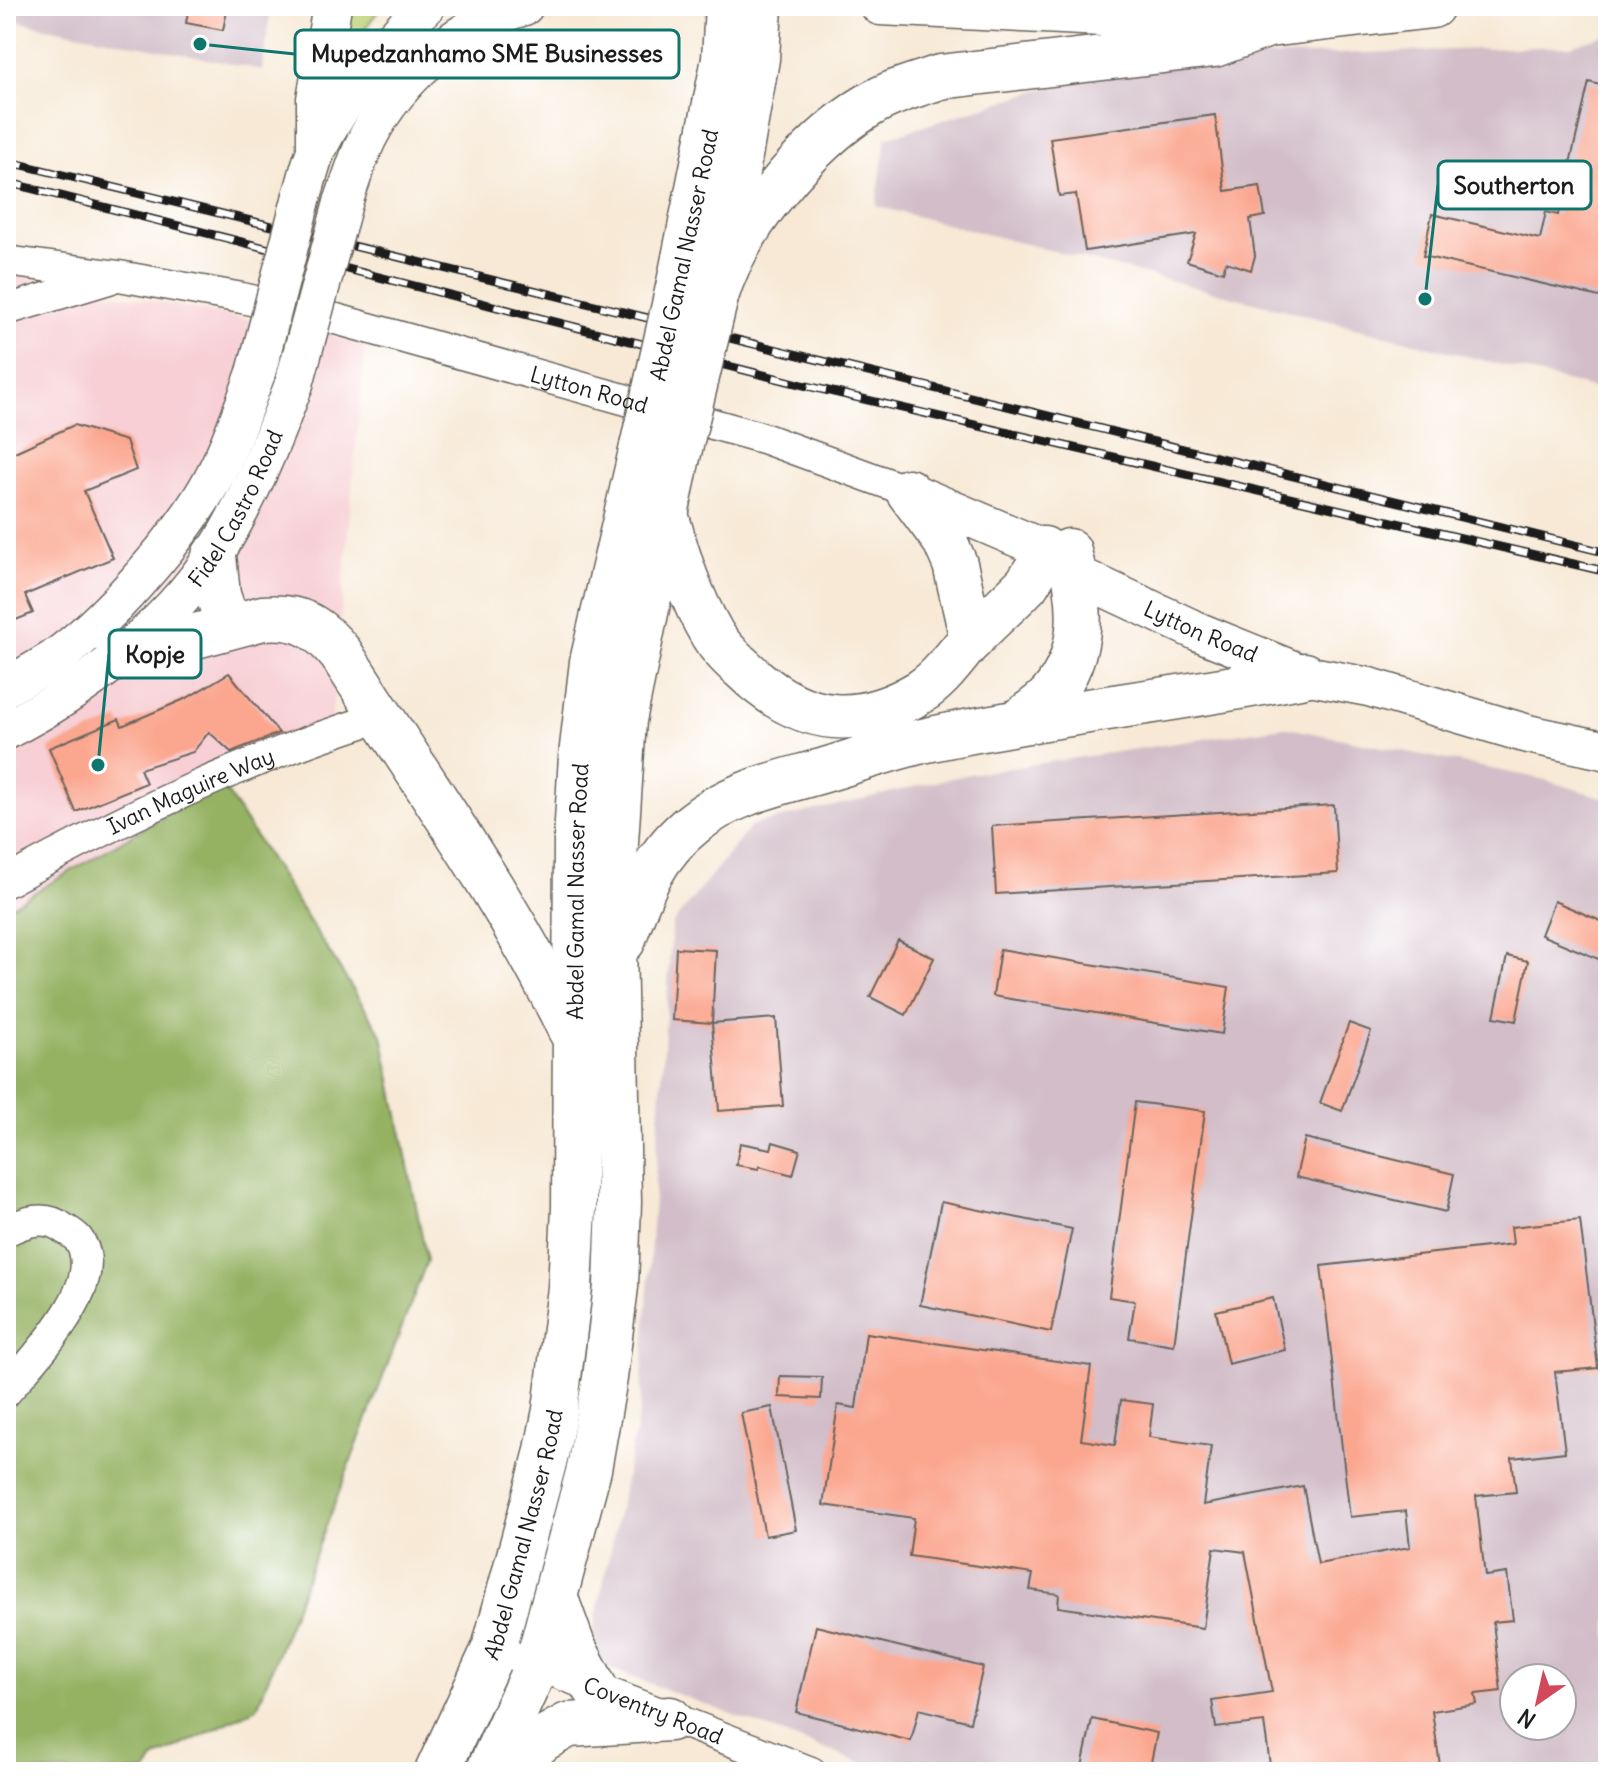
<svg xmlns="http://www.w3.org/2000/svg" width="1614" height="1778" font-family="Delius,sans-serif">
  <rect width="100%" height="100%" fill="#fff"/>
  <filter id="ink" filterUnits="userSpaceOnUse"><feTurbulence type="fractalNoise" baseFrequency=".0125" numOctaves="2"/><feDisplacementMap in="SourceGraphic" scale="16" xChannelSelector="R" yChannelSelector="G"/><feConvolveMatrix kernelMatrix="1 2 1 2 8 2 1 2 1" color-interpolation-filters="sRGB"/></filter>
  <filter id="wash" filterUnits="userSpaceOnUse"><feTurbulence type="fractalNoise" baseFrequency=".006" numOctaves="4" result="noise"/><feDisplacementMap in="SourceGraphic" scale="32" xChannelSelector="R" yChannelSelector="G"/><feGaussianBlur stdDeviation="1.8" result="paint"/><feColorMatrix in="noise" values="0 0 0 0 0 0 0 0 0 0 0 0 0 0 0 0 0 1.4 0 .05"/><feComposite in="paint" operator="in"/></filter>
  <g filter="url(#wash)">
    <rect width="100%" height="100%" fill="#f7e9d6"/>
    <path fill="#f7cfd4" d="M6,273L365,342L331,726L221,783L6,909Z"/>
    <g fill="#d2bdc8" fill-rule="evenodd">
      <path d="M6,6H271L262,70L6,19Z"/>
      <path d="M1608,34V392L876,206L886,138L1131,61L1570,46Z"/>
      <path d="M1283,727L1542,779L1608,799V1772H885L587,1660L640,1410L672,924L752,825L969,774ZM1514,1678H1562V1726H1514Z"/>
    </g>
    <path fill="#bccf72" stroke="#6c7647" stroke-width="2" d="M345,6H382L330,74Z"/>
    <path fill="#95b264" stroke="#586740" stroke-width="2" d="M221,783L382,1035L427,1261L257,1708L154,1759L146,1772H6V909Z"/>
    <g id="blocks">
      <g fill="#fba68e">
        <path d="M189,6H228L223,30L186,23Z"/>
        <path d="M1589,82L1608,87V299L1423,256L1432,214L1540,239L1546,212L1558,215Z"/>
        <path d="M1215,115L1225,191L1260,186L1265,216L1250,219L1255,256L1251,270L1226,262L1223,272L1187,261L1196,234L1085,251L1076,194L1059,196L1050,138Z"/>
        <path d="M74,425L126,441L136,470L84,491L113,558L25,595L33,613L6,624V456Z"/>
        <path d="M229,673L279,733L231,752L209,732L193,752L140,769L146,783L76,812L49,748L119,719L122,726L187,698Z"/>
        <path d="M1334,805L1338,873L996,894L992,826Z"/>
        <path d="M1554,901L1608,924V963L1541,935Z"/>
        <path d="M898,940L934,958L906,1015L870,997Z"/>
        <path d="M676,948L716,950L712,1023L672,1020Z"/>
        <path d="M1000,949L1229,987L1222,1034L993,996Z"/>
        <path d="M1507,956L1528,961L1516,1021L1494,1017Z"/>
        <path d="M776,1018L783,1106L719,1111L712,1023Z"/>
        <path d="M1349,1023L1371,1031L1342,1111L1320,1103Z"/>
        <path d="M1135,1102L1205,1111L1174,1345L1129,1338L1135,1301L1109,1297Z"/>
        <path d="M1305,1138L1454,1174L1446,1212L1296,1177Z"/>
        <path d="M773,1142L800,1150L793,1175L759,1166V1169L736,1165L740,1143L771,1149Z"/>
        <path d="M941,1202L1072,1229L1051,1332L920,1305Z"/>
        <path d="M1580,1220L1598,1368L1555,1372L1565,1452L1512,1458L1516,1492L1476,1496L1485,1576L1507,1573L1513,1620L1493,1622L1501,1691L1475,1694L1477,1704L1432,1711L1441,1772H1271L1264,1722L1216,1728L1212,1701L1272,1692L1245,1552L1214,1548L1203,1628L1058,1607L1059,1594L1030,1590L1033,1574L909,1556L914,1518L823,1505L838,1405L856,1408L866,1333L1091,1366L1081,1440L1115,1445L1121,1400L1153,1404L1149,1437L1211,1446L1203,1505L1303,1486L1318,1564L1410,1547L1406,1511L1350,1517L1321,1266L1513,1244L1511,1227Z"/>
        <path d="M1273,1298L1285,1350L1228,1364L1216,1311Z"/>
        <path d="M780,1376L822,1377L821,1399L779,1397Z"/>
        <path d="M772,1407L796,1530L765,1536L741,1413Z"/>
        <path d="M816,1626L983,1667L970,1722L919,1709L911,1741L796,1712Z"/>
        <path d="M1092,1719L1157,1733L1149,1772H1081Z"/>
      </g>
    </g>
  </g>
  <g filter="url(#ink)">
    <use href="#blocks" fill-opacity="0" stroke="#69645d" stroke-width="2"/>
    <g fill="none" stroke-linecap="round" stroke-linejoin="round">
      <defs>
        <g id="minor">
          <path id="s1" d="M6,261L119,276L242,298L336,319L763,438L908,491"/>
          <path d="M6,310L109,279"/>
          <path id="s2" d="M6,882C126,816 250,757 381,717"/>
          <path d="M6,1231C24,1222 45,1214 63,1228C68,1231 75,1235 78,1239C111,1282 31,1361 6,1392"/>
          <path id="s3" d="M519,1658L811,1772"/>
        </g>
        <g id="major">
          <path d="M880,6L1261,25"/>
          <path d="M316,150V99L332,6"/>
          <path d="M302,196C307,181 310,163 317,149C344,96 383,46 426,6"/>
          <path d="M343,203C349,185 355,167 362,150C390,84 455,26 524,6"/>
          <path d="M724,264L760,59L763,6"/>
          <path id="s4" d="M908,491L1044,549L1075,574L1199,632L1305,675L1369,687L1528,734L1608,751"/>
          <path d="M6,687C22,678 39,669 54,659C105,623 173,546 206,491C228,454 241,413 256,373"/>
          <path id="s5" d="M6,730C83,691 167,628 214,555C248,502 272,442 294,384"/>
        </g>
        <g id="highway">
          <path d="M679,283L724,59L727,6"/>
          <path d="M716,297C736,228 810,139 871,104C892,91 917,85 940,77L1214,45L1268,25L1432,6"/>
          <path d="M908,491L945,541L955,564L972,639"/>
          <path d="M668,521C679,561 691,598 712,634C722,651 739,665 753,678C807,725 860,728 920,692C941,679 955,657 971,639C989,620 1009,603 1027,584L1039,565L1044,549"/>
          <path d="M214,556L218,595L228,625"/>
          <path d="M117,657L263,618C300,615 318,626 341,654C419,777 507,898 570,1030"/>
          <path d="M1017,722C1028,714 1042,705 1051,695C1087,652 1082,601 1069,551"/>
          <path d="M623,941C640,894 652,856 694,823C732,792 781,783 828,769C861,759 894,747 927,740C1052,713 1180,700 1305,675"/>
          <path d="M556,1599L573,1646L595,1688"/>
          <path id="s6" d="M437,1772L494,1649L546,1455L555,1410L570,1288L574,1208L576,838L581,756L592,662L642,447"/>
          <path d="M488,1772L537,1664L589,1469L605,1378L616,1286L619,1202L613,888L624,720L677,461"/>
          <path d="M506,1772L543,1739L568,1725L670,1719"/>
        </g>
      </defs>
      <use href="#minor" stroke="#69645d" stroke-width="33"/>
      <use href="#major" stroke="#69645d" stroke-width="41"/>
      <use href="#highway" stroke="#69645d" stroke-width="47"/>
      <use href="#minor" stroke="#fff" stroke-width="30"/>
      <use href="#major" stroke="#fff" stroke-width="38"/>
      <use href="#highway" stroke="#fff" stroke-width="44"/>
      <defs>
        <g id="rail">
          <path d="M6,161L1608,553"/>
          <path d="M6,182L803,385L1608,572"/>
        </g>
      </defs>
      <use href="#rail" stroke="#1c1c1c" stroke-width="9"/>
      <use href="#rail" stroke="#fff" stroke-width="6" stroke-dasharray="18" stroke-linecap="butt"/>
      <defs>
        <g id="major-bridge">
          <path d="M256,373L302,196"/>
          <path d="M294,384L343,203"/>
        </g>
        <g id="highway-bridge">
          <path d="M642,447L679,283"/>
          <path d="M677,461L716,297"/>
        </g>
      </defs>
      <use href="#major-bridge" stroke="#69645d" stroke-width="41" stroke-linecap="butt"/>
      <use href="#highway-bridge" stroke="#69645d" stroke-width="47" stroke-linecap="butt"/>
      <use href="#major-bridge" stroke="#fff" stroke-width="38"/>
      <use href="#highway-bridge" stroke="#fff" stroke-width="44"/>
    </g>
  </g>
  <g text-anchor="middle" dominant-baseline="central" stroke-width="6" stroke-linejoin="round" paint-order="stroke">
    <g font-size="22" fill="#1c1c1c" stroke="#fff">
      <text transform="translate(684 255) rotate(-78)">Abdel Gamal Nasser Road</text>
      <text stroke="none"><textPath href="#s1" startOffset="598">Lytton Road</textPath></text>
      <text stroke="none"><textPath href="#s5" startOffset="326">Fidel Castro Road</textPath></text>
      <text stroke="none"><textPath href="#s4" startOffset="326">Lytton Road</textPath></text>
      <text stroke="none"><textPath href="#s2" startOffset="206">Ivan Maguire Way</textPath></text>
      <text stroke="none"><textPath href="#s6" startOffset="902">Abdel Gamal Nasser Road</textPath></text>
      <text stroke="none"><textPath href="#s6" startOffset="254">Abdel Gamal Nasser Road</textPath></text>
      <text stroke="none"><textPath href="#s3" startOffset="144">Coventry Road</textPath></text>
    </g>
  </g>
  <path fill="none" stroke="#0f766e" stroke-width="3" d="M200 44L295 54M1425 299L1438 185M98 765L109 654"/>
  <g fill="#0f766e" stroke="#fff" stroke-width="3">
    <circle cx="200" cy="44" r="8"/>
    <circle cx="1425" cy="299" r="8"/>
    <circle cx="98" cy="765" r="8"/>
  </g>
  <g fill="#fff" stroke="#0f766e" stroke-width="3">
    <rect x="295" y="30" width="384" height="48" rx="8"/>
    <rect x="1438" y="161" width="153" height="48" rx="8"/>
    <rect x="109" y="630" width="92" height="48" rx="8"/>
  </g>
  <g font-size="24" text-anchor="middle" font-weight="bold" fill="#1c1c1c">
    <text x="487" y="62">Mupedzanhamo SME Businesses</text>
    <text x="1514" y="194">Southerton</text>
    <text x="155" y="663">Kopje</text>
  </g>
  <rect width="1614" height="1778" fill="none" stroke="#fff" stroke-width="32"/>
  <g transform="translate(1538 1702) rotate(214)"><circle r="38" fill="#ffffff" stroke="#a4a4a4" stroke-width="2"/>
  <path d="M0-6L14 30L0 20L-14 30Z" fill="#d1495b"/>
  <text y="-12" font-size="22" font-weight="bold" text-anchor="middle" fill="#1c1c1c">N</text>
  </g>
</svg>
